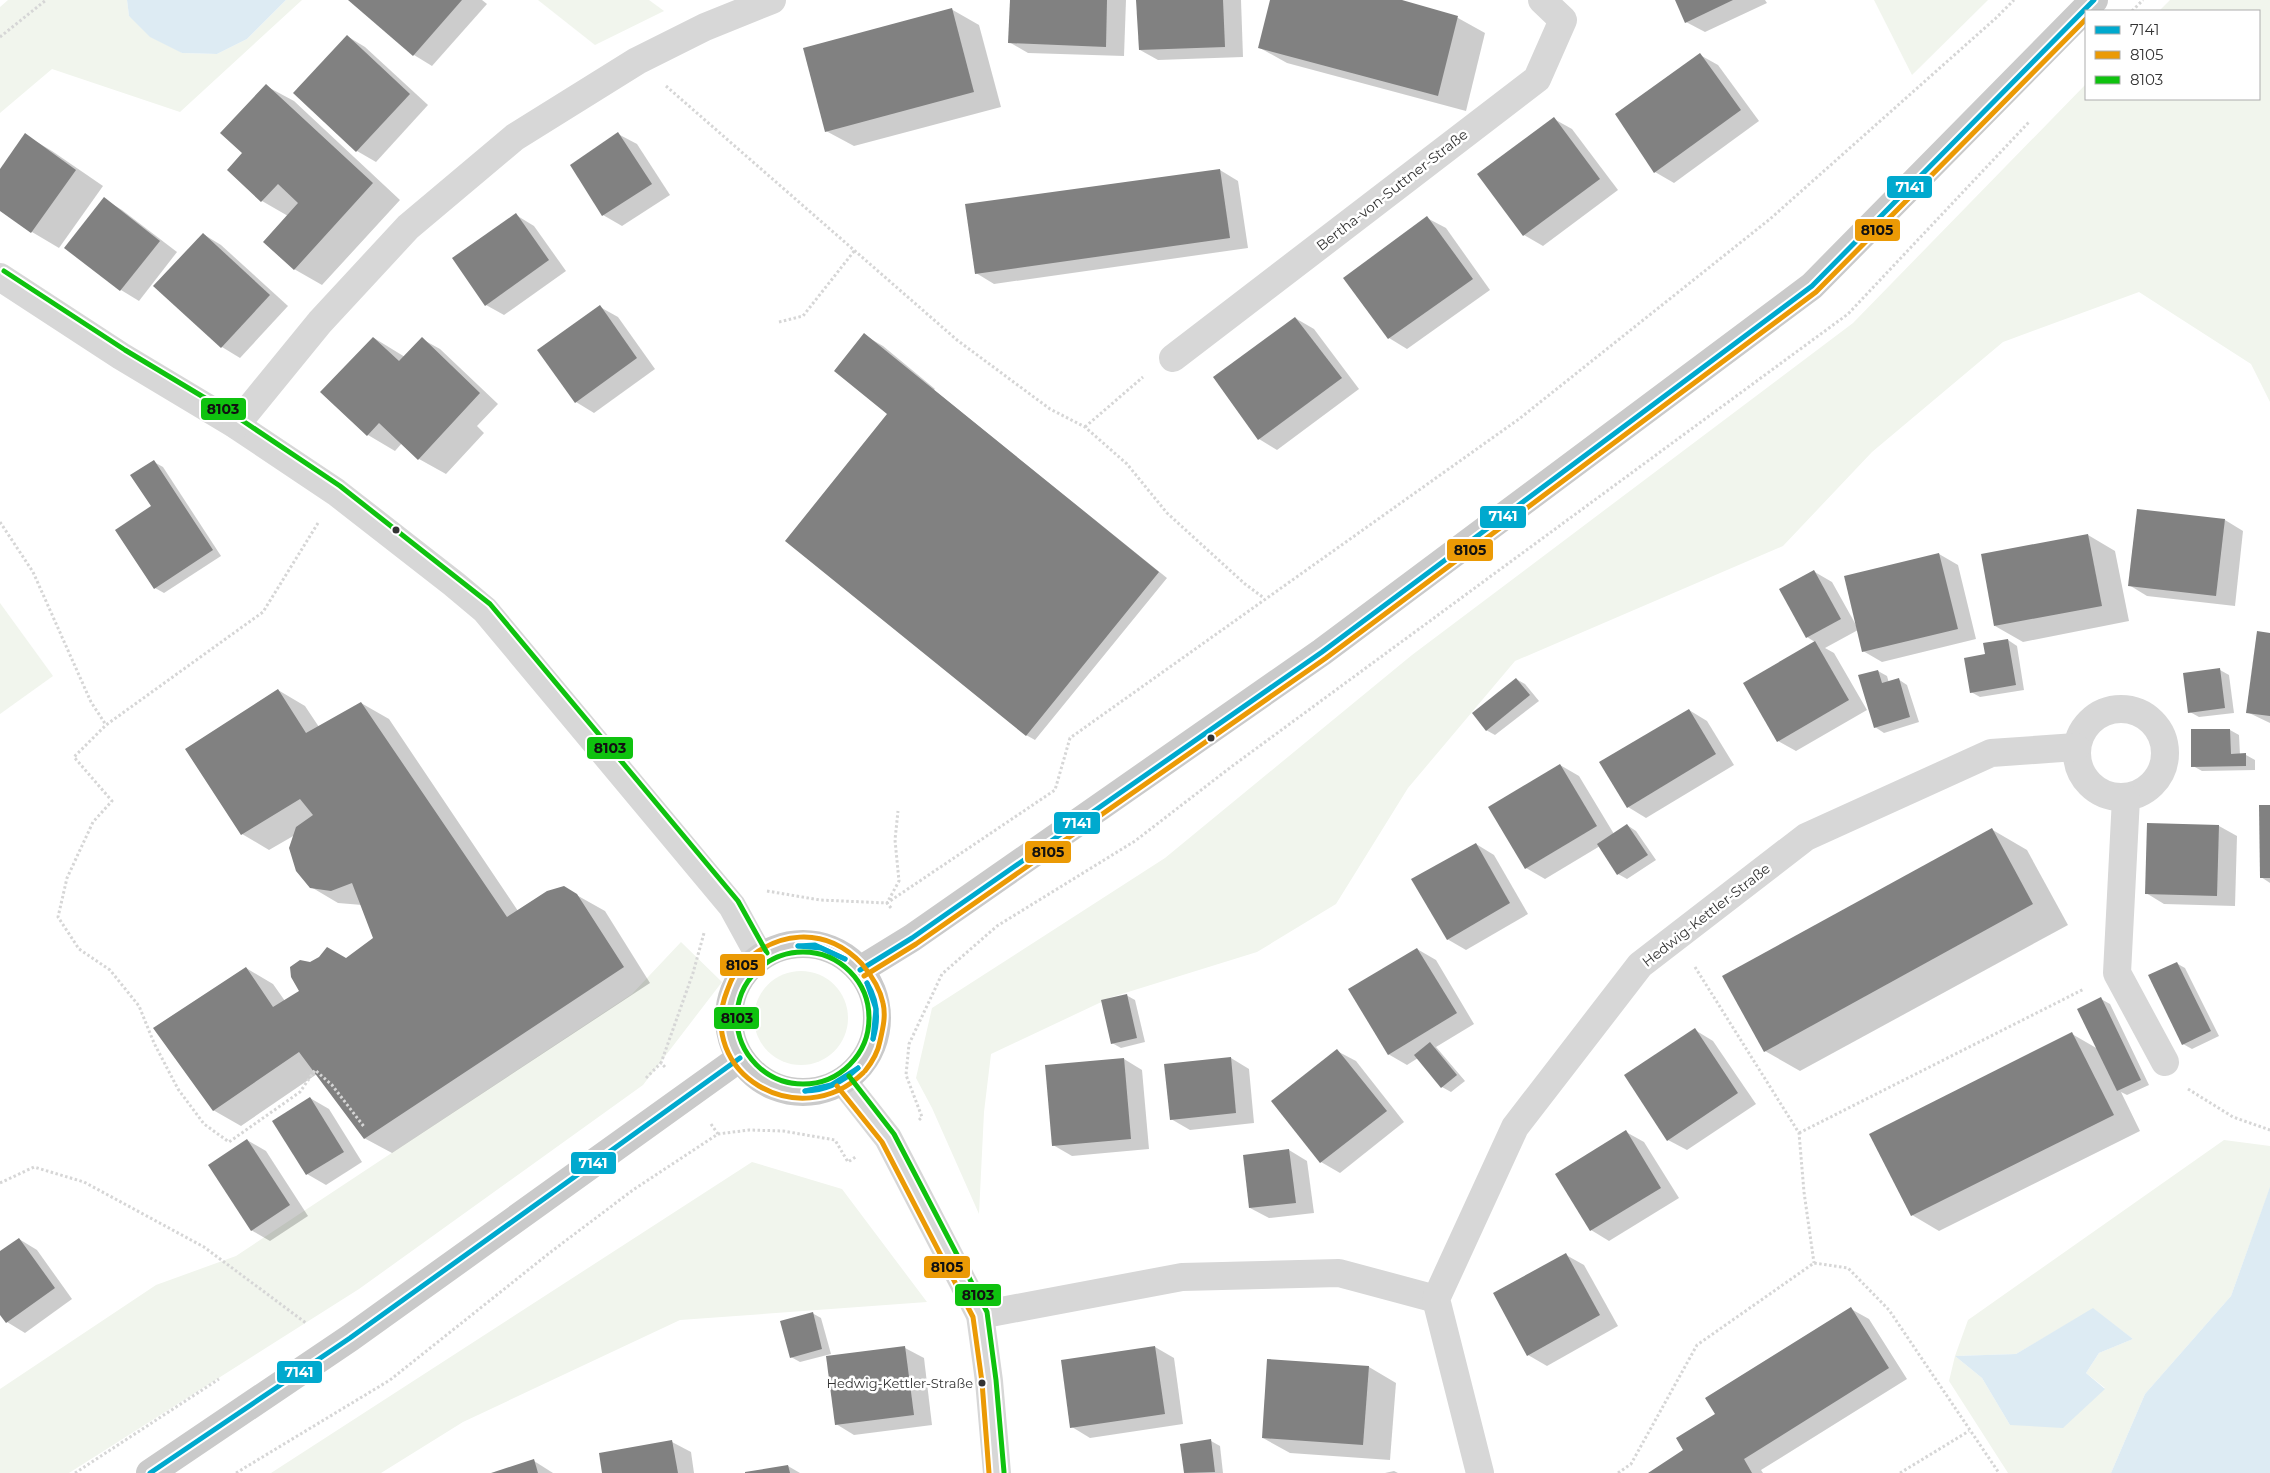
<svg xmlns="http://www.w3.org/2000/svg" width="2270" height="1473" font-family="Montserrat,sans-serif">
  <rect width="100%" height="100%" fill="#fff"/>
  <g fill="#f1f5ed" fill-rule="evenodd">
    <path d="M8,0H127L129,16L182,53L217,54L247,39L286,0H302L180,112L52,69L0,113V7Z"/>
    <path d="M538,0H649L664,11L595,45Z"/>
    <path d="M1874,0H1988L1912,75Z"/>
    <path d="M2170,0H2270V402L2251,364L2139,292L2003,342L1872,452L1783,546L1515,661L1408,788L1336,904L1257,952L1112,997L991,1054L984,1112L979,1214L932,1108L916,1078L932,1008L1165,858L1412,655L1853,323L2086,84V99H2259V11H2159Z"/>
    <path d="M0,603L53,676L0,714Z"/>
    <path d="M681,942L722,982L643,1085L359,1289L69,1473H0V1389L156,1285L236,1256L632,994Z"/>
    <circle cx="801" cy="1018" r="47"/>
    <path d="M2224,1140L2270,1146V1188L2231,1296L2145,1394L2111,1473H2008L1949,1381L1955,1356L1968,1320ZM2093,1309L2133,1339L2099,1353L2086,1373L2105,1388L2010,1425L1982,1378L1955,1356L2016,1354Z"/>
    <path d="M752,1162L842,1189L927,1302L680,1320L463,1422L381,1473H271Z"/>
  </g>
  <g fill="#ddebf3">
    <path d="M127,0H286L247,39L217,54L182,53L150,37L129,16Z"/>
    <path d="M2270,1187V1473H2111L2145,1394L2231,1296Z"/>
    <path d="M2093,1308L2133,1339L2099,1353L2086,1373L2105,1389L2063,1428L2010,1425L1982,1378L1955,1356L2016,1354Z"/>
  </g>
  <g fill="#0003">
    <path d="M350,0H482L487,4L432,66L414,55Z"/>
    <path d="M1011,0H1126L1124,56L1028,53L1009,42Z"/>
    <path d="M1138,0H1241L1243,57L1158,60L1140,50Z"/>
    <path d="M1271,0H1397L1458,18L1485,33L1466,111L1287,63L1260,48Z"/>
    <path d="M1676,0H1765L1767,3L1705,32L1686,22Z"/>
    <path d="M951,9L979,25L1001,107L854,146L826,131Z"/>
    <path d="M347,36L365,47L428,105L376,162L357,151L294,93Z"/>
    <path d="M1700,55L1718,65L1759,121L1674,183L1655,172Z"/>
    <path d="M266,86L294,101L400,200L322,285L294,269L288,216L262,201L244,153Z"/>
    <path d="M1554,119L1572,129L1618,190L1543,246L1524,235L1479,174Z"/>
    <path d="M618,134L637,144L670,195L622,226L603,215L571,165Z"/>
    <path d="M25,135L52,151L103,186L59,248L32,232L0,209V171Z"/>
    <path d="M1220,170L1238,181L1248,248L994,284L976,273Z"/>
    <path d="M104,199L122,210L177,252L139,301L121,290L66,248Z"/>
    <path d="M516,215L534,226L566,271L504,315L486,305Z"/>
    <path d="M1427,218L1446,228L1490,290L1407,349L1389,338Z"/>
    <path d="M203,234L221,245L288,306L240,358L222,347Z"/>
    <path d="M600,307L618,317L655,369L594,413L576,402Z"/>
    <path d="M1295,318L1314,329L1359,389L1277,450L1259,439Z"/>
    <path d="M864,335L883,346L935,389L934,390L1167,578L1035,740L1026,735L890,414Z"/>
    <path d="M374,338L405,357L422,339L440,349L498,404L477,426L484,433L446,474L419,459L402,443L395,451L368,435Z"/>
    <path d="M154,462L163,467L221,556L164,593L155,588L152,506Z"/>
    <path d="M2225,520L2243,531L2235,606L2147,596L2129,585Z"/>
    <path d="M2088,535L2115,551L2129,621L2023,642L1995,626Z"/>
    <path d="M1939,554L1958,565L1976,639L1882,662L1863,651L1858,630L1825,648L1834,653L1867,710L1796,751L1778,741L1815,642L1807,637L1813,571L1832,582L1856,625Z"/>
    <path d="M2270,634V723L2247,712Z"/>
    <path d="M2008,640L2017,646L2024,690L1980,697L1971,692L1986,655Z"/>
    <path d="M2220,670L2229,675L2234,713L2199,717L2190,712Z"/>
    <path d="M1878,671L1887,676L1889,683L1898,679L1907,685L1919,722L1884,733L1875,727Z"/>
    <path d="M1516,679L1525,684L1539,701L1495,735L1486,730Z"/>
    <path d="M278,690L305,706L319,727L361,703L389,719L518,911L564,888L605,911L650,983L392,1153L364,1138L317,1074L241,1126L213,1110L246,968L273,984L285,1001L300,991L310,963L346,960L375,938L362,905L338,903L311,887L295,835L269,850L242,834L187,749Z"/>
    <path d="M1689,710L1707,721L1734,765L1646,818L1628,807Z"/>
    <path d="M2230,730L2239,735L2240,755H2246L2255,760V770L2202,771L2193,766L2192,731Z"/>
    <path d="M1560,765L1579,776L1614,834L1627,825L1636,831L1656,860L1627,879L1618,874L1600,846L1545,879L1526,868Z"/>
    <path d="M2270,806V883L2261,877Z"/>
    <path d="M2219,826L2237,836L2235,906L2164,904L2146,893Z"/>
    <path d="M1991,829L2027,850L2068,925L1800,1071L1765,1051Z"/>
    <path d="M1476,844L1494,855L1528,914L1466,950L1447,939Z"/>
    <path d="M1417,949L1436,960L1474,1024L1436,1047L1465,1081L1451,1092L1442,1087L1418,1058L1407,1065L1388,1054Z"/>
    <path d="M2176,963L2185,968L2219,1036L2192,1049L2183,1044Z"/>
    <path d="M1126,995L1135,1000L1145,1042L1121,1048L1112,1043Z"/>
    <path d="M2101,999L2110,1004L2149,1085L2127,1095L2121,1092L2140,1131L1939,1231L1912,1215L2072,1034L2098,1049Z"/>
    <path d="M1695,1030L1713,1041L1756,1104L1687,1150L1668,1140Z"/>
    <path d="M1337,1051L1356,1061L1404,1122L1340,1173L1321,1162L1273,1101Z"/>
    <path d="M1231,1058L1249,1069L1254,1123L1190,1130L1171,1119Z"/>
    <path d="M1124,1059L1142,1070L1149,1149L1072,1156L1053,1145Z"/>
    <path d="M310,1098L329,1109L362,1162L326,1185L307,1174L274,1121Z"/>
    <path d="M1626,1132L1644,1142L1679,1198L1609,1241L1591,1230Z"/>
    <path d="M247,1140L266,1151L308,1216L270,1241L251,1230Z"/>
    <path d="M1289,1150L1307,1161L1314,1213L1269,1218L1250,1208Z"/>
    <path d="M19,1239L37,1250L72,1299L25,1333L7,1322L0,1313V1253Z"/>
    <path d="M1566,1255L1584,1265L1618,1326L1547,1366L1528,1355Z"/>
    <path d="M1851,1309L1869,1319L1907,1379L1761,1470L1763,1473H1650L1685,1451L1716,1414Z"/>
    <path d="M812,1313L821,1318L831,1354L800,1362L791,1357Z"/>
    <path d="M1155,1347L1174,1358L1183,1424L1090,1438L1072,1427Z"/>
    <path d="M905,1348L924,1358L932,1425L854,1435L836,1424Z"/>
    <path d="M1369,1367L1396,1383L1390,1460L1290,1453L1263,1438Z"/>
    <path d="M1211,1441L1220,1446L1223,1473H1185L1181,1445Z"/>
    <path d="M672,1442L691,1452L694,1473H604Z"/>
    <path d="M534,1461L553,1473H494Z"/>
    <path d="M788,1466L800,1473H747Z"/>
    <path d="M1394,1471L1398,1473H1385Z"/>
  </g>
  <g fill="#818181">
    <path d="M348,0H462L413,56Z"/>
    <path d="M1010,0H1107L1106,47L1008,43Z"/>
    <path d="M1136,0H1223L1225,47L1139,50Z"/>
    <path d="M1270,0H1402L1458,16L1438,96L1258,48Z"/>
    <path d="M1675,0H1733L1685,23Z"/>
    <path d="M952,8L974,92L825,132L803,48Z"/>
    <path d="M347,35L410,94L356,152L293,93Z"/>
    <path d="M1700,53L1741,110L1654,173L1615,114Z"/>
    <path d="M266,84L373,183L294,270L263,242L298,203L278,184L261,202L227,170L242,153L220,133Z"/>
    <path d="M1554,117L1600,179L1523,236L1477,174Z"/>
    <path d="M618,132L652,184L602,216L570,165Z"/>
    <path d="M25,133L76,170L31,233L0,211V169Z"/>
    <path d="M1220,169L1230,238L975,274L965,204Z"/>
    <path d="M104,197L160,241L120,291L64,248Z"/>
    <path d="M516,213L549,260L485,306L452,258Z"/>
    <path d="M1427,216L1473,279L1388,339L1343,278Z"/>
    <path d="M203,233L270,295L221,348L153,286Z"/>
    <path d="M600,305L637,358L575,403L537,350Z"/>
    <path d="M1295,317L1342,378L1258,440L1213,377Z"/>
    <path d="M864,333L1159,572L1026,736L785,541L887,414L834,371Z"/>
    <path d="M373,337L399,361L422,337L480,393L418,460L379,423L367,436L320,392Z"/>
    <path d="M154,460L213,550L154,589L115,530L151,506L130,475Z"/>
    <path d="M2137,509L2225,519L2216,596L2128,586Z"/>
    <path d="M2088,534L2102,606L1994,626L1981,554Z"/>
    <path d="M1939,553L1958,629L1862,652L1844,576Z"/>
    <path d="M1814,570L1841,619L1806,638L1779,589Z"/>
    <path d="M2257,631L2270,633V716L2246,713Z"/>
    <path d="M2008,639L2016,685L1970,693L1964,658L1985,654L1983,643Z"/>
    <path d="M1815,641L1849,700L1777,742L1743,683Z"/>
    <path d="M2220,668L2225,708L2188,713L2183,673Z"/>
    <path d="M1878,670L1882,683L1899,678L1910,717L1874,728L1858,675Z"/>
    <path d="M1516,678L1530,695L1486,731L1472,713Z"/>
    <path d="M278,689L306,733L361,702L507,917L547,891L564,886L577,894L624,967L364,1139L299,1052L213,1111L153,1028L246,967L273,1007L299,991L291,977L290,967L300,960L310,962L319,957L327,947L346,958L373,938L352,883L331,891L310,888L296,871L289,848L296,827L313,815L300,799L241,835L185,749Z"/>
    <path d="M1689,709L1716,754L1627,808L1599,762Z"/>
    <path d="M2191,729H2230L2231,754L2246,753V766L2191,767Z"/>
    <path d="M1560,764L1597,826L1525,869L1488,807Z"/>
    <path d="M2259,805H2270V878H2260Z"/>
    <path d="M2147,823L2219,825L2217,896L2145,894Z"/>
    <path d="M1627,824L1648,855L1617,875L1597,844Z"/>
    <path d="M1992,828L2033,904L1764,1052L1722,976Z"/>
    <path d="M1476,843L1510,903L1447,940L1411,879Z"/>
    <path d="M1417,948L1457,1013L1388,1055L1348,989Z"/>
    <path d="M2177,962L2211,1031L2182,1045L2148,975Z"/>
    <path d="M1127,994L1137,1038L1111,1044L1101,1000Z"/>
    <path d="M2101,997L2141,1080L2117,1091L2077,1009Z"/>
    <path d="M1695,1028L1738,1093L1667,1141L1624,1075Z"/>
    <path d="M2072,1032L2114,1115L1911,1216L1869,1134Z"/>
    <path d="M1430,1042L1457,1075L1441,1088L1414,1055Z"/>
    <path d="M1337,1049L1387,1111L1320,1163L1271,1101Z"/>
    <path d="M1231,1057L1236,1113L1170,1120L1164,1064Z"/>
    <path d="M1124,1058L1131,1139L1052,1146L1045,1065Z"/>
    <path d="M310,1097L344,1152L306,1175L272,1121Z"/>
    <path d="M1626,1130L1661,1188L1590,1231L1555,1174Z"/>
    <path d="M247,1139L290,1205L251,1231L208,1165Z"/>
    <path d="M1289,1149L1296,1203L1249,1208L1243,1155Z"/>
    <path d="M19,1238L55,1288L6,1323L0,1315V1251Z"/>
    <path d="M1566,1253L1600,1315L1527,1356L1493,1293Z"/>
    <path d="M1851,1307L1889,1368L1744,1459L1752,1473H1648L1683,1450L1676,1438L1715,1414L1705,1398Z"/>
    <path d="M813,1312L822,1349L790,1358L780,1321Z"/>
    <path d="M905,1346L914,1415L835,1425L826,1356Z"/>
    <path d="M1155,1346L1165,1414L1070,1428L1061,1360Z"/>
    <path d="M1267,1359L1369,1366L1363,1445L1262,1438Z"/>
    <path d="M1211,1439L1215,1472L1184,1473L1180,1444Z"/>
    <path d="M672,1440L678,1473H602L599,1453Z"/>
    <path d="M534,1459L538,1473H491Z"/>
    <path d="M788,1465L790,1473H745V1472Z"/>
  </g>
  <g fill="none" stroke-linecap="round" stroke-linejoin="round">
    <g stroke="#d6d6d6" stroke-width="3" stroke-dasharray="2.5 2.5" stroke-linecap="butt">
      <path d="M2132,11L2143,0"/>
      <path d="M0,37L46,0"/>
      <path d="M666,86L957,340L1050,409L1085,427L1127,464L1167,513L1245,584L1264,598"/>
      <path d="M779,322L803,316L855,250"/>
      <path d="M1085,427L1143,377"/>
      <path d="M0,522L33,572L91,702L106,725"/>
      <path d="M318,523L263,612L106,725L74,757L112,801L93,822L67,878L58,917L79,949L110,970L139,1006L154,1043L178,1089L204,1124L229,1142L300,1092L315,1070L332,1085L365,1128"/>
      <path d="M767,891L820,900L887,903L1055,790L1070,738L1519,419L1770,219L1996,18L2014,0"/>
      <path d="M891,908L887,903L899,881L895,840L898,811"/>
      <path d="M1695,967L1799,1133L1804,1192L1814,1263"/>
      <path d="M665,1067L661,1063L693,973L704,933"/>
      <path d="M646,1078L661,1063"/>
      <path d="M2188,1089L2233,1117L2270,1130"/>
      <path d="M919,1120L922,1117L906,1075L909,1044L942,974L997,926L1135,841L1231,767L1848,314L2029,122"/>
      <path d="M711,1124L718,1134"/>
      <path d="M1799,1133L2084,989"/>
      <path d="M0,1183L34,1167L84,1182L204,1247L306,1323"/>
      <path d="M75,1473L219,1379"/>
      <path d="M236,1473L390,1380L552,1251L633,1190L718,1134L749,1130L783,1131L835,1140L848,1162L857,1156"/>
      <path d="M1618,1473L1631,1464L1697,1345L1814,1263L1848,1268L1889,1310L1999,1473"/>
      <path d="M1900,1473L1969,1431"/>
    </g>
    <g stroke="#d7d7d7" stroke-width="28">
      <path d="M0,277L121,356L236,425L336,492L454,584L485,610L732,906L760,957"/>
      <path d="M1173,358L1537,79L1563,20L1542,0"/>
      <path d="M236,425L320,322L408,227L515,137L637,61L705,27L772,0"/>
      <circle cx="2121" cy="753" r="44"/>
      <path d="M2126,798L2117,973L2165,1062"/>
      <path d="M843,1081L888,1138L980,1315L989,1381L997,1473"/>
      <path d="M980,1315L1182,1277L1339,1273L1436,1299"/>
      <path d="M1480,1473L1436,1299L1515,1127L1640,965L1806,837L1991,753L2076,747"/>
    </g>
    <g stroke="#cacaca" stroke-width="28">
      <circle cx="803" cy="1018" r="74"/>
      <path d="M860,970L912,938L1322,652L1812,286L2094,0"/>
      <path d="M150,1473L350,1338L740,1058"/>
    </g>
    <defs>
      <g id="bus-1">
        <path d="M798,946L821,948L845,959"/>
        <path d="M798,946L815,945L845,959"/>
        <path d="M860,970L912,938L1322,652L1812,286L2094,0"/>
        <path d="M867,983C878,1001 879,1019 873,1039"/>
        <path d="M867,983L876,1009L873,1039"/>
        <path d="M805,1091L831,1085L858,1068"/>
        <path d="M805,1091C825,1091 843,1082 858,1068"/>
        <path d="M150,1473L350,1338L740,1058"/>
      </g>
      <g id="bus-2">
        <path d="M864,976L916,944L1326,658L1816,292L2086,19"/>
        <path d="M863,1073C799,1135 695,1073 727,991C730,983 733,974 739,968C774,930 825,925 862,964C872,976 880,988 883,1003C886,1016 883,1028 880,1041C878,1052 873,1061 865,1071"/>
        <path d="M837,1086L882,1142L973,1317L982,1382L989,1473"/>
      </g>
      <g id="bus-3">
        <path d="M4,271L125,350L240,419L340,486L490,604L738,901L767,953"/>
        <circle cx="803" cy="1018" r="66"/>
        <path d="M849,1076L894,1134L987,1312L996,1380L1004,1472"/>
      </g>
    </defs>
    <use href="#bus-1" stroke="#fff" stroke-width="9"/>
    <use href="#bus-2" stroke="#fff" stroke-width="9"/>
    <use href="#bus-3" stroke="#fff" stroke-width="9"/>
    <use href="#bus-1" stroke="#00a9ce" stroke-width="5"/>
    <use href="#bus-2" stroke="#eb9a05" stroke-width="5"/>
    <use href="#bus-3" stroke="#0fc20f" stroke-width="5"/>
  </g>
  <g fill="#333" stroke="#fff" stroke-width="2">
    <circle cx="396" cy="530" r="4.5"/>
    <circle cx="1211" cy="738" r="4.5"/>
    <circle cx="982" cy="1383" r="4.5"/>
  </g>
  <g text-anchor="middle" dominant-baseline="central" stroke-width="5" stroke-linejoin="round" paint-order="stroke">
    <g font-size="13" fill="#333" stroke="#fff" text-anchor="end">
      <text x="973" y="1383">Hedwig-Kettler-Straße</text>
    </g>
    <g font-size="14" fill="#333" stroke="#fff">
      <text transform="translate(1392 190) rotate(-38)">Bertha-von-Suttner-Straße</text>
      <text transform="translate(1706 915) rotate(-38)">Hedwig-Kettler-Straße</text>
    </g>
  </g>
  <g stroke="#fff" stroke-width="2">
    <rect x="1886" y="175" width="47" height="24" rx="5" fill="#00a9ce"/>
    <rect x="1854" y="218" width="47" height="24" rx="5" fill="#eb9a05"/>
    <rect x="200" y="397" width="47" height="24" rx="5" fill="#0fc20f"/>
    <rect x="1479" y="505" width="48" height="24" rx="5" fill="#00a9ce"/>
    <rect x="1446" y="538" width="48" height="24" rx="5" fill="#eb9a05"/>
    <rect x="586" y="736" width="48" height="24" rx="5" fill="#0fc20f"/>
    <rect x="1053" y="811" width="48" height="24" rx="5" fill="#00a9ce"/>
    <rect x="1024" y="840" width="48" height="24" rx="5" fill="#eb9a05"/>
    <rect x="719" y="953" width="47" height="24" rx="5" fill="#eb9a05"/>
    <rect x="713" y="1006" width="47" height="24" rx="5" fill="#0fc20f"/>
    <rect x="570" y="1151" width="47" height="24" rx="5" fill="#00a9ce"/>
    <rect x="923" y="1255" width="48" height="24" rx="5" fill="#eb9a05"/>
    <rect x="954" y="1283" width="48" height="24" rx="5" fill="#0fc20f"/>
    <rect x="276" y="1360" width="47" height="24" rx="5" fill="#00a9ce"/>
  </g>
  <g font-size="14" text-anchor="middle" font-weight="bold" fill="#fff">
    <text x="1910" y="192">7141</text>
    <text x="1503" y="521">7141</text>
    <text x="1077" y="828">7141</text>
    <text x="593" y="1168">7141</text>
    <text x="299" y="1377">7141</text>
  </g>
  <g font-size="14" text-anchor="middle" font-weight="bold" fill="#111">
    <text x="1877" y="235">8105</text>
    <text x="223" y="414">8103</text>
    <text x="1470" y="555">8105</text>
    <text x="610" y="753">8103</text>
    <text x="1048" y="857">8105</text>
    <text x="742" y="970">8105</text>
    <text x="737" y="1023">8103</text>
    <text x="947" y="1272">8105</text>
    <text x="978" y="1300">8103</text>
  </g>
  <rect x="2085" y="10" width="175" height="90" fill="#ffffff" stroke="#adadad"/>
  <rect x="2095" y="26" width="25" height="8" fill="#00a9ce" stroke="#adadad"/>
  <text x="2130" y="35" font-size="15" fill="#333333">7141</text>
  <rect x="2095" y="51" width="25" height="8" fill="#eb9a05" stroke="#adadad"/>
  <text x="2130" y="60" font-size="15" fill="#333333">8105</text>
  <rect x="2095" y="76" width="25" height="8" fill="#0fc20f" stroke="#adadad"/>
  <text x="2130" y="85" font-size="15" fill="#333333">8103</text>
</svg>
